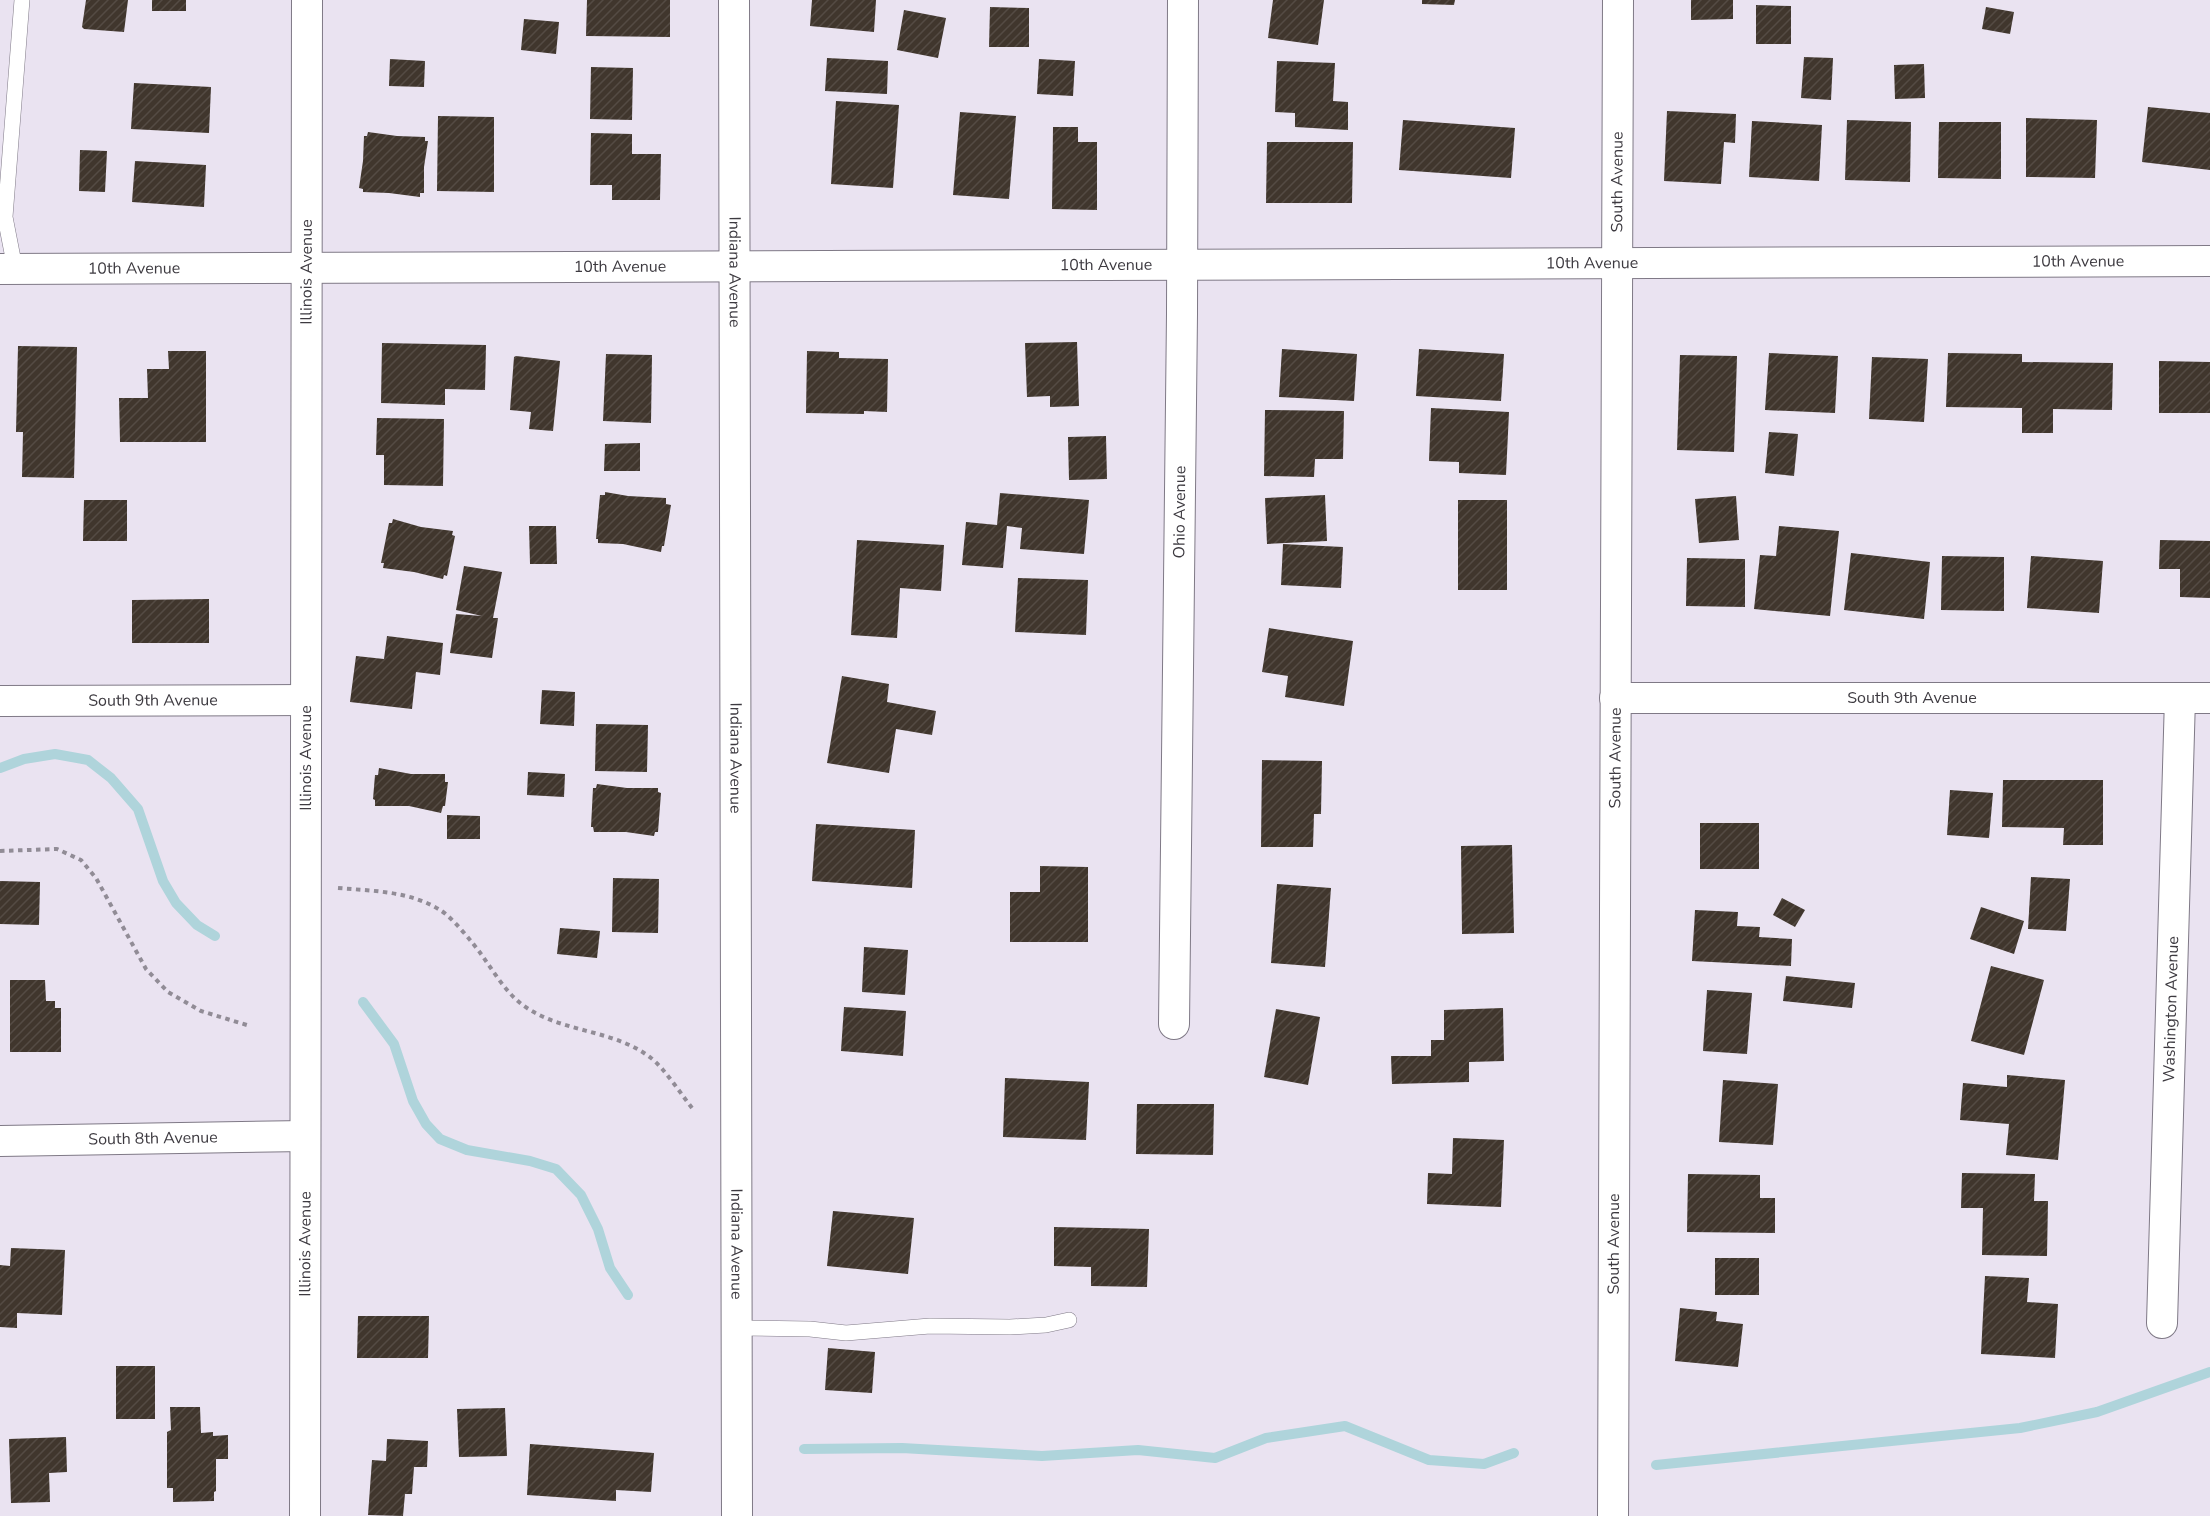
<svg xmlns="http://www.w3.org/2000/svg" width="2210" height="1516" font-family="'Nunito Sans',sans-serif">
  <defs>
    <pattern id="building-hatch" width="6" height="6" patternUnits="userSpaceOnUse" patternTransform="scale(1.5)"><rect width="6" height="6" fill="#40362d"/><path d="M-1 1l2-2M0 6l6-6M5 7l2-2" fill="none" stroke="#544b44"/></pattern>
  </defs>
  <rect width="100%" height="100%" fill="#eae3f1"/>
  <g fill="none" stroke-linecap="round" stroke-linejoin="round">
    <g stroke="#afd4db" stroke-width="10">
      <path d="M0,768L24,759L55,754L88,760L111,778L138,809L163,881L176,903L197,925L215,936"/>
      <path d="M363,1002L394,1044L413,1101L426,1124L440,1139L467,1150L530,1161L556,1169L581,1195L598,1229L610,1268L628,1295"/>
      <path d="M804,1449L902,1448L1042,1456L1138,1450L1215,1458L1266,1438L1345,1426L1429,1460L1484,1464L1514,1453"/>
      <path d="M1656,1465L2020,1428L2097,1412L2210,1372"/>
    </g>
  </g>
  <g fill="url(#building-hatch)">
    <path d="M86,0H128L124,32L84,29L82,27Z"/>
    <rect x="152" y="0" width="34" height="11"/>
    <path d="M587,0H670V37L586,36Z"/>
    <path d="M812,0H876L874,32L810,26Z"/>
    <path d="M1273,0H1324L1318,45L1268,38Z"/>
    <path d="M1422,0H1455L1454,5L1422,4Z"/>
    <path d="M1691,0H1733V19L1691,20Z"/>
    <path d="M1756,5L1791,6V44H1756Z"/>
    <path d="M990,7L1029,8V47H989Z"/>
    <path d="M1986,7L2014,12L2010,34L1982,29Z"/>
    <path d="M904,10L946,18L938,58L897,50Z"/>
    <path d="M524,19L559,22L556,54L521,50Z"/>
    <path d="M1804,57L1833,58L1831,100L1801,98Z"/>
    <path d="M827,58L888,61L887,94L825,91Z"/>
    <path d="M390,59L425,61L424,87L389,86Z"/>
    <path d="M1039,59L1075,61L1073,96L1037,94Z"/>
    <path d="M1277,61L1335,63L1333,101L1348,102V130L1295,127V113L1275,112Z"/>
    <path d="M1924,64L1925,98L1895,99L1894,65Z"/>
    <path d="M591,67L633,68L632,120L590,119Z"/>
    <path d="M134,83L211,87L209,133L131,129Z"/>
    <path d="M836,101L899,105L893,188L831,184Z"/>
    <path d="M2148,107L2210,113V170L2142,162Z"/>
    <path d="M1667,111L1736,114L1735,143L1724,142L1721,184L1664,181Z"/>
    <path d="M960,112L1016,116L1009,199L953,195Z"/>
    <path d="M438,116L494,117V192L437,191Z"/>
    <path d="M2026,118L2097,120L2095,178L2026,177Z"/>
    <path d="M1403,120L1515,128L1511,178L1399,170Z"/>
    <path d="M1847,120L1911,122L1910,182L1845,180Z"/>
    <path d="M1752,121L1822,125L1819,181L1749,177Z"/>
    <path d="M1939,122H2001V179L1938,178Z"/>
    <path d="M1053,127H1078V142H1097V210L1052,209Z"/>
    <path d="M368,132L397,136L425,137V141H428L424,167V193H420V197L389,193L363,192V189L359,188L363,161L364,136H367Z"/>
    <path d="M591,133L632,134V154H661L660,200H612V185H590Z"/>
    <path d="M1267,142H1353L1352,203H1266Z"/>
    <path d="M80,150L107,151L105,192L79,191Z"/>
    <path d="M135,161L206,165L204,207L132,202Z"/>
    <path d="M1077,342L1079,406L1050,407V396L1027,397L1025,343Z"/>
    <path d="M382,343L486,345L485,390L445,389V405L381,403Z"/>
    <path d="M18,346L77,347L74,478L22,477L23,432H16Z"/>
    <path d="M1282,349L1357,354L1354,401L1279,397Z"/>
    <path d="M1419,349L1504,354L1501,401L1416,396Z"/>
    <path d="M168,351H206V442H120L119,398H148L147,369H169Z"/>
    <path d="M807,351L839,352V358L888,359L887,412L864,411V414L806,413Z"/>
    <path d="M1769,353L1838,356L1835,413L1765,410Z"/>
    <path d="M1948,353L2022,354V362L2113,363L2112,410L2053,409V433H2022V408L1946,407Z"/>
    <path d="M606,354L652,355L651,423L603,421Z"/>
    <path d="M1680,355L1737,356L1734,452L1677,450Z"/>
    <path d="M516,356L560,361L553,431L529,429L531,412L510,410L514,357Z"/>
    <path d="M1872,357L1928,359L1924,422L1869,419Z"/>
    <path d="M2159,361L2210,362V413H2159Z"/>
    <path d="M1431,408L1509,412L1506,475L1459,473V462L1429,461Z"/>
    <path d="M1265,410L1344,411L1343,459H1315L1314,477L1264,476Z"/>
    <path d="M377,418L444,419L443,486L384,485V455H376Z"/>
    <path d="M1769,432L1798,434L1794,476L1765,473Z"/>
    <path d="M1106,436L1107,479L1069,480L1068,437Z"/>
    <path d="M640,443V471H604L605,444Z"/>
    <path d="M605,492L628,496L666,498V504L671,505L664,546H662L661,552L623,544L598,543V539H596L600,495H605Z"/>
    <path d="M1000,493L1089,500L1084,554L1020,549L1022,528L1007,526L1003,568L962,565L966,522L997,525Z"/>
    <path d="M1325,495L1327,541L1267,544L1265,498Z"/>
    <path d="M1736,496L1739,540L1699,543L1695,499Z"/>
    <path d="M84,500H127V541H83Z"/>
    <rect x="1458" y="500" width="49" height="90"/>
    <path d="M393,519L421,527L453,531L452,535L455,536L447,576L444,575L443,579L414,572L383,568L384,563H381L389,523H392Z"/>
    <path d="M529,526H556L557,564H530Z"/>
    <path d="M1779,526L1839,531L1830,616L1754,609L1760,555L1776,556Z"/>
    <path d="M857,540L944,545L941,591L900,588L897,638L851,635Z"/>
    <path d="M2160,540L2210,541V598L2180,597V569H2159Z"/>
    <path d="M1283,544L1343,547L1341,588L1281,585Z"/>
    <path d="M1851,553L1930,562L1924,619L1844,610Z"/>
    <path d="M1942,556L2004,557V611L1941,610Z"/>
    <path d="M2031,556L2103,561L2099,613L2027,608Z"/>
    <path d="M1687,558L1745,559V607L1686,606Z"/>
    <path d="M464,566L502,572L493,618H498L492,658L450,653L456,614L482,616L456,610Z"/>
    <path d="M1018,578L1088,580L1086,635L1015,632Z"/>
    <path d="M209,599V643H132V600Z"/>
    <path d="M1269,628L1353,641L1344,706L1285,697L1288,676L1262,672Z"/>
    <path d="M387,636L443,643L440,675L416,672L412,709L350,702L356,656L384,659Z"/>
    <path d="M842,676L889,684L887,702L936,711L932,735L896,729L889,773L827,763Z"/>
    <path d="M542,690L575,692L574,726L540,724Z"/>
    <path d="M596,724L648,725L647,772L595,771Z"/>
    <path d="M1262,760L1322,761L1321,814H1314L1313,847H1261Z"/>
    <path d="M379,768L411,774H445V782H448L445,806H443L441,813L409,806H375V800L373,799L375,775H378Z"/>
    <path d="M528,772L565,774L564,797L527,795Z"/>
    <path d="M2003,780H2103V845H2063L2064,828L2002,827Z"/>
    <path d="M597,784L627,788H658V792L661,793L658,832H655L654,836L626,832H594L593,827H591L593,788H596Z"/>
    <path d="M1950,790L1993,793L1989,838L1947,835Z"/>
    <path d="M447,815L480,816V839H447Z"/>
    <rect x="1700" y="823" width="59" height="46"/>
    <path d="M816,824L915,830L912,888L812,881Z"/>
    <path d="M1512,845L1514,933L1462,934L1461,846Z"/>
    <path d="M1040,866L1088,867V942H1010V892H1040Z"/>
    <path d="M2031,877L2070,879L2066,931L2028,929Z"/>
    <path d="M613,878L659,879L658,933L612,932Z"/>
    <path d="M0,881L40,882L39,925L0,924Z"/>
    <path d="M1277,884L1331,888L1325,967L1271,963Z"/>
    <path d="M1782,898L1805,910L1795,927L1773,915Z"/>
    <path d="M1981,907L2024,921L2014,954L1970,939Z"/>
    <path d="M1695,910L1738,912L1737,926L1760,927L1759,937L1792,939L1791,966L1692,961Z"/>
    <path d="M560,928L600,931L597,958L557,954Z"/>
    <path d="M864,947L908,950L905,995L862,992Z"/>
    <path d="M1991,966L2044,980L2024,1055L1971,1041Z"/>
    <path d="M1786,976L1855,983L1852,1008L1783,1001Z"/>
    <path d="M10,980H45L46,1001H55V1008H61V1052H10Z"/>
    <path d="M1707,990L1752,993L1747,1054L1703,1051Z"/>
    <path d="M844,1007L906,1011L903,1056L841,1051Z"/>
    <path d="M1503,1008L1504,1061L1469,1062V1082L1392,1084L1391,1056H1431V1040H1444V1010Z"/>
    <path d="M1276,1009L1320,1017L1308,1085L1264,1077Z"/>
    <path d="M2007,1075L2065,1080L2058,1160L2006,1155L2009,1124L1960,1120L1963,1083L2007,1087Z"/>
    <path d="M1005,1078L1089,1082L1086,1140L1003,1137Z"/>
    <path d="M1723,1080L1778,1084L1773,1145L1719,1142Z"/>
    <path d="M1137,1104H1214L1213,1155L1136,1154Z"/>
    <path d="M1453,1138L1504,1140L1501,1207L1427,1204L1428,1173L1452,1174Z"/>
    <path d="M1962,1173L2035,1174L2034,1201H2048L2047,1256L1982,1255L1983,1208H1961Z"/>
    <path d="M1688,1174L1760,1175V1198H1775V1233L1687,1232Z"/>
    <path d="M833,1211L914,1218L908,1274L827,1266Z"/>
    <path d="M1054,1227L1149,1229L1147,1287L1091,1286V1267L1054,1266Z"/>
    <path d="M11,1248L65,1250L62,1315L17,1313V1328L0,1327V1265L10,1266Z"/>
    <rect x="1715" y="1258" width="44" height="37"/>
    <path d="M1985,1276L2029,1278L2027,1302L2058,1304L2055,1358L1981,1354Z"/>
    <path d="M1680,1308L1717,1312L1716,1321L1743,1324L1738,1367L1675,1361Z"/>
    <path d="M358,1316H429L428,1358H357Z"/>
    <path d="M828,1348L875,1352L872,1393L825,1390Z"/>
    <rect x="116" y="1366" width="39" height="53"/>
    <path d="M170,1407H200L201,1433L213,1432V1436L228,1435V1459H216V1491L214,1492V1501L173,1502V1488H167V1432L171,1430Z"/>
    <path d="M505,1408L507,1456L459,1457L457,1409Z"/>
    <path d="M66,1437L67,1472L49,1473L50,1502L11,1503L9,1439Z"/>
    <path d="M387,1439L428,1441L427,1467H414L412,1494H405L403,1516L368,1515L372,1460L386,1461Z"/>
    <path d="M530,1444L654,1453L651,1492L616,1490V1501L527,1495Z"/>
  </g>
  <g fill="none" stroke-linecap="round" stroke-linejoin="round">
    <defs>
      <g id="service">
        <path d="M12,269L13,258L5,217L22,0"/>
        <path d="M738,1328L810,1329L846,1333L930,1326L1010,1327L1046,1325L1069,1320"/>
      </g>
      <g id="minor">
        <path id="s1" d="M734,0L737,1516"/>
        <path id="s2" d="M0,269L2210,261"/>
        <path id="s3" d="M1615,698H2210"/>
        <path id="s4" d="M0,701L306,700"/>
        <path id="s5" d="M1174,1024L1182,314L1183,0"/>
        <path id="s6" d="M0,1141L305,1136"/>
        <path id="s7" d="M2162,1323L2180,698"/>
        <path id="s8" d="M305,1516L307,0"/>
        <path id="s9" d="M1613,1516L1618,0"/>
      </g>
    </defs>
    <use href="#service" stroke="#7f7986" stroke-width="16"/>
    <use href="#minor" stroke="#7f7986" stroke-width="32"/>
    <g stroke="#918c96" stroke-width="4" stroke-dasharray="4.5 4.5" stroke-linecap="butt">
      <path d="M0,851L57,849L81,860L96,878L146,969L168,992L201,1011L250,1026"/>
      <path d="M338,888C373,891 410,891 440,910C451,916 473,943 481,954C494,972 506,993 524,1006C562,1033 614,1029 651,1058C664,1068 681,1094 692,1108"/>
    </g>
    <use href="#service" stroke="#fff" stroke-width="15"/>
    <use href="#minor" stroke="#fff" stroke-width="30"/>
  </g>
  <g text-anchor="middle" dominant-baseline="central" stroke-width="6" stroke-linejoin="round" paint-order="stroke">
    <g font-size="16" fill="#3d3a40" stroke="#eae3f1">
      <text stroke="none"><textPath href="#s9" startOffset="1334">South Avenue</textPath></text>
      <text stroke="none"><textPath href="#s2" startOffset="2078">10th Avenue</textPath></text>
      <text stroke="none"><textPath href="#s2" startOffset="1592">10th Avenue</textPath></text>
      <text stroke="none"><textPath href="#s2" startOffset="1106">10th Avenue</textPath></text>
      <text stroke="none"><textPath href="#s2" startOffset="620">10th Avenue</textPath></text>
      <text stroke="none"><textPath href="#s2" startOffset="134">10th Avenue</textPath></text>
      <text stroke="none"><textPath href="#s8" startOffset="1244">Illinois Avenue</textPath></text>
      <text stroke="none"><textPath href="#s1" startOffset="272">Indiana Avenue</textPath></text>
      <text stroke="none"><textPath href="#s5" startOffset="512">Ohio Avenue</textPath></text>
      <text stroke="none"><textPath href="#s3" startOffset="297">South 9th Avenue</textPath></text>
      <text stroke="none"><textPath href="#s4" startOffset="153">South 9th Avenue</textPath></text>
      <text stroke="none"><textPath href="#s8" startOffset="758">Illinois Avenue</textPath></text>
      <text stroke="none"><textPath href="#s1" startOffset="758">Indiana Avenue</textPath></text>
      <text stroke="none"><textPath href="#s9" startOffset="758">South Avenue</textPath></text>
      <text stroke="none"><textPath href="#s7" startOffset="314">Washington Avenue</textPath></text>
      <text stroke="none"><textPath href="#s6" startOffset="153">South 8th Avenue</textPath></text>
      <text stroke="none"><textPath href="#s8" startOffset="272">Illinois Avenue</textPath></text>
      <text stroke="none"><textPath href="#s1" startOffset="1244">Indiana Avenue</textPath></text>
      <text stroke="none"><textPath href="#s9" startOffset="272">South Avenue</textPath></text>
    </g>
  </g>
</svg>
